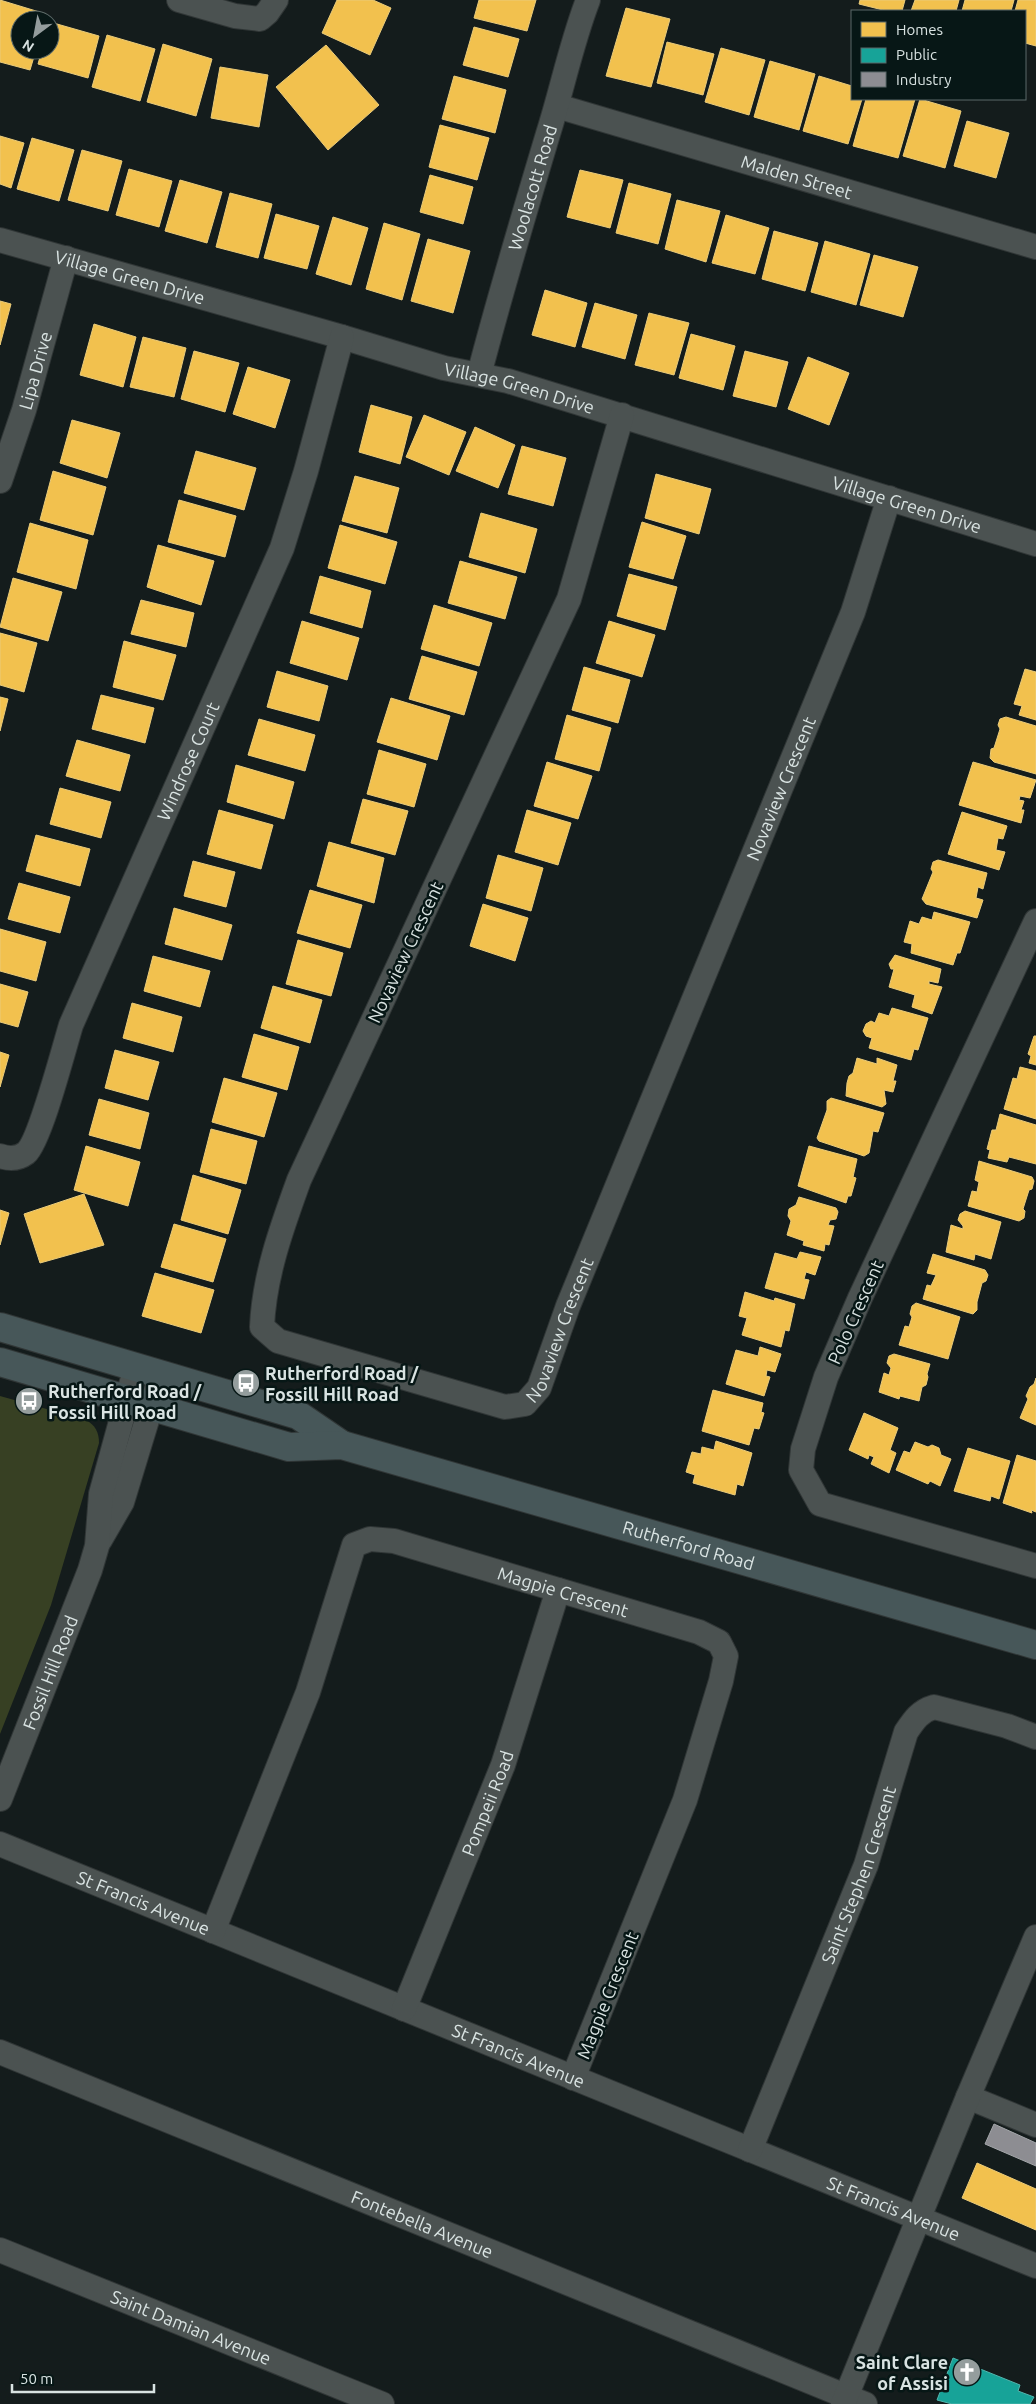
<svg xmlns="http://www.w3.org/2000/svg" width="1036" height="2404" font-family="Ubuntu,sans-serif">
  <rect width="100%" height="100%" fill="#141c1c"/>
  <path fill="#374023" d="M0,1396L86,1420C95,1425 99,1432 99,1443L51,1605L0,1734Z"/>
  <g fill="#f2c14e" stroke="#eacb7a">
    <path d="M0,0L46,14L44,20H20V50H36L30,70L0,62Z"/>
    <path d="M337,0H373L391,8L370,55L322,33Z"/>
    <path d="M479,0H536L527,31L474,18Z"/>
    <path d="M860,0H905L902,11H887L859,4Z"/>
    <path d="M915,0H959L956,11H911Z"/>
    <path d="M965,0H1014L1011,11H962Z"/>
    <path d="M1018,0H1036V46L1025,43V11H1015Z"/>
    <path d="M626,8L670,19L651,87L606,76Z"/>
    <path d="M50,22L99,36L88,78L38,64L42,50H50Z"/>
    <path d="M474,27L519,39L508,77L463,65Z"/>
    <path d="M107,35L155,49L140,101L92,87Z"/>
    <path d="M667,42L714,54L703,95L657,83Z"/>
    <path d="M163,44L212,59L196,116L147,102Z"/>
    <path d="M326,45L379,105L328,150L276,87Z"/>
    <path d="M721,48L765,60L749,115L705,102Z"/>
    <path d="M770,61L815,74L799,130L754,117Z"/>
    <path d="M220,67L268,75L259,127L211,118Z"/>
    <path d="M454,76L506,90L495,133L442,119Z"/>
    <path d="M819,76L852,86V99H862L848,144L803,131Z"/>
    <path d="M866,99H915L898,158L853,146Z"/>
    <path d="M920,99L961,111L945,168L903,156Z"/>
    <path d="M967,121L1009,133L996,178L954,166Z"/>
    <path d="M440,125L489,138L477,180L429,167Z"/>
    <path d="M0,136L24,143L11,188L0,184Z"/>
    <path d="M32,138L74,150L59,201L17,189Z"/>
    <path d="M82,150L122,161L108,211L68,200Z"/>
    <path d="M129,169L172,181L159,227L116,215Z"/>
    <path d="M580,170L623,180L610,228L567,217Z"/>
    <path d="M430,175L473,187L463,224L420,212Z"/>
    <path d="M180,180L222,192L207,243L165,231Z"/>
    <path d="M629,183L671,194L658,244L616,233Z"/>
    <path d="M230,193L272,204L258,258L216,247Z"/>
    <path d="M677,200L720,211L706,262L665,249Z"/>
    <path d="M276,214L319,226L307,269L264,258Z"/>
    <path d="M726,215L769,228L755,274L712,263Z"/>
    <path d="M333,217L368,228L351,285L316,274Z"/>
    <path d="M384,223L420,234L402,300L366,289Z"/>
    <path d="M774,231L818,243L805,291L762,279Z"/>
    <path d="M428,239L470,251L453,313L411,301Z"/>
    <path d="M825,241L870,254L856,305L811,292Z"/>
    <path d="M874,255L918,267L903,317L860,305Z"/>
    <path d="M545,290L587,303L575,347L532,335Z"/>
    <path d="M0,301L11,304L0,345Z"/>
    <path d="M595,303L637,315L625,359L582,347Z"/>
    <path d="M649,313L689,323L674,375L635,365Z"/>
    <path d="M94,324L136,337L123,387L80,375Z"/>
    <path d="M691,334L735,346L723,390L679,378Z"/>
    <path d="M143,337L186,348L174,397L130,387Z"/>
    <path d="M194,351L239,363L225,412L181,399Z"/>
    <path d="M745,351L788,362L776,407L733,396Z"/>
    <path d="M808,357L849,373L829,425L788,409Z"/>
    <path d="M248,367L290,380L275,428L233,414Z"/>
    <path d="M371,405L412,417L400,464L359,452Z"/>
    <path d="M424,415L466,432L449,475L406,457Z"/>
    <path d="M72,420L120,433L107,478L60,463Z"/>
    <path d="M475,427L515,445L498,488L456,471Z"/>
    <path d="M522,446L566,458L553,506L508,494Z"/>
    <path d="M196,451L256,468L244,510L184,493Z"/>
    <path d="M53,471L106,487L93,535L40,520Z"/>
    <path d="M656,474L711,489L699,534L645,518Z"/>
    <path d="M355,476L399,488L387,533L342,521Z"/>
    <path d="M179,500L236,516L225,557L168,542Z"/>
    <path d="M481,513L537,529L525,573L469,557Z"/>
    <path d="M642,522L686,536L673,579L629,567Z"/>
    <path d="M30,523L88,540L76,589L17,572Z"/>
    <path d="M340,525L397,542L385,584L328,568Z"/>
    <path d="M158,545L214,561L201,605L147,587Z"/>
    <path d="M460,561L517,577L505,619L448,603Z"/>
    <path d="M629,574L677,587L665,630L617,616Z"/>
    <path d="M320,576L371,591L362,628L310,613Z"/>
    <path d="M13,578L62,592L48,641L0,627Z"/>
    <path d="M141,600L194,613L186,647L131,634Z"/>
    <path d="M434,605L492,623L479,666L421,649Z"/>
    <path d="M302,621L359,638L347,680L290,663Z"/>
    <path d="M609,621L655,635L642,677L596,663Z"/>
    <path d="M0,633L37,643L24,692L0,685Z"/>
    <path d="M124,641L176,655L163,700L113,687Z"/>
    <path d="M422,656L477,672L464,715L409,699Z"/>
    <path d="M584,667L630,680L618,723L572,710Z"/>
    <path d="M1025,669L1036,672V720L1019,715L1022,706L1014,704Z"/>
    <path d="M277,671L328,686L319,721L267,707Z"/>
    <path d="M101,695L154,708L145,743L92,729Z"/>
    <path d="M0,697L8,699L0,731Z"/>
    <path d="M391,698L450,716L437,760L377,742Z"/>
    <path d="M567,715L611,728L599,771L555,759Z"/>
    <path d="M1006,717L1036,726V774L994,762L990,758L991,749L994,748L1000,729L998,725L1000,719Z"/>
    <path d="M259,719L315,735L305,771L248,755Z"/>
    <path d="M77,740L130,755L120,791L66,776Z"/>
    <path d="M379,750L426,764L414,807L367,794Z"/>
    <path d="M547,762L592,776L578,819L534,806Z"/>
    <path d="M973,762L1036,780L1030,798L1020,796L1019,800L1024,801L1021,810H1024L1021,823L959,805Z"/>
    <path d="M236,765L294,782L284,819L227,802Z"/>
    <path d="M60,788L111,802L101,838L50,824Z"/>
    <path d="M363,799L408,811L395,855L351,843Z"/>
    <path d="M219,810L273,825L261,869L207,854Z"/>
    <path d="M527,810L571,823L558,865L515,852Z"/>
    <path d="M962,812L1007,826L1003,839L998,838L996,850L1005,852L999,870L948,854Z"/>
    <path d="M36,835L90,849L80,886L26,871Z"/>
    <path d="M329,842L384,858L374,903L317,886Z"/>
    <path d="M498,855L543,868L531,911L486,898Z"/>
    <path d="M938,860L987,873L983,889L978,887L976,898L983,900L977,918L926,904L922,899L933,872L931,869L933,862Z"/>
    <path d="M193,861L235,872L226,907L184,896Z"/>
    <path d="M19,883L70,897L60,933L8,919Z"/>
    <path d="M310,890L362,905L350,948L297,933Z"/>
    <path d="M483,904L528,918L515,961L470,946Z"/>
    <path d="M174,908L232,925L222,960L165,944Z"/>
    <path d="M934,912L970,922L960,953H957L953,965L911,953L912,944L904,942L910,921L919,924L922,917L932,920Z"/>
    <path d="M0,929L46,942L36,981L0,971Z"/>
    <path d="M298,940L343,953L331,996L286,984Z"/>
    <path d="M895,955L941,969L938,983L929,981V984L942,987L932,1014L912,1007L915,995L889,987L894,969H891L889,964Z"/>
    <path d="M153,956L210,971L200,1007L144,991Z"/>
    <path d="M0,984L28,992L18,1027L0,1022Z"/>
    <path d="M273,986L322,1000L310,1043L261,1028Z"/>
    <path d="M132,1003L182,1017L173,1052L123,1038Z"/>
    <path d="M892,1008L928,1018L918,1050L914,1049L911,1060L869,1048L872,1038L866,1036L863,1031L866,1024L871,1021L875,1023L879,1013L889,1016Z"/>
    <path d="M254,1034L299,1047L287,1090L242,1077Z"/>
    <path d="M1034,1036H1036V1065L1029,1063L1031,1056L1028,1054Z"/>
    <path d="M115,1050L159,1062L148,1100L105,1088Z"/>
    <path d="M0,1052L9,1055L0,1087Z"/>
    <path d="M857,1058L877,1064V1058L897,1065L893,1081H896L893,1092L884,1090L886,1104L882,1107L846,1096L847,1083L849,1076L853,1073Z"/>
    <path d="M1020,1067L1036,1071V1119L1004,1109L1013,1078L1017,1079Z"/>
    <path d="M224,1078L277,1093L264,1137L212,1122Z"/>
    <path d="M831,1098L884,1113L878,1132L873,1131L869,1153L864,1156L819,1141L817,1138L827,1110V1101Z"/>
    <path d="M99,1099L149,1113L140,1149L89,1135Z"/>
    <path d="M1000,1114L1036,1125V1164L1009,1157L1007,1162L988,1158L990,1150L987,1149L992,1130H996Z"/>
    <path d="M211,1129L257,1141L246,1184L200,1172Z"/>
    <path d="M86,1146L140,1162L128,1206L74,1190Z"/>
    <path d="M809,1146L857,1159L853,1177L856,1178L851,1196H848L846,1203L798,1186Z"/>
    <path d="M979,1161L1032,1177L1034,1181L1032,1189L1029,1190L1023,1209L1025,1211L1024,1218L1019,1221L968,1206L972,1191L977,1192L979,1182L975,1180Z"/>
    <path d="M193,1175L241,1190L228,1234L181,1220Z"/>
    <path d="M84,1194L104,1245L40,1263L24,1214Z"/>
    <path d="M799,1197L836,1208L838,1212L836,1219L830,1220L828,1225L834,1226L829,1245L825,1244L824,1251L803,1245L804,1241L787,1235L791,1221L788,1216L789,1209L796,1205Z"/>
    <path d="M0,1210L9,1213L0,1245Z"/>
    <path d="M965,1211L1001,1222L991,1259L975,1254L974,1260L946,1252L951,1225L963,1229V1226L958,1220L960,1214Z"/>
    <path d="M174,1224L226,1239L213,1282L161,1267Z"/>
    <path d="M800,1252L821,1257L815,1275L806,1272L804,1279L809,1280L804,1299L765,1288L775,1253L797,1259Z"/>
    <path d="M933,1254L985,1270L988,1275L986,1281L982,1283L977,1302V1310L973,1314L923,1299L927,1285L931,1286L936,1275L927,1273Z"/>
    <path d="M155,1273L214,1290L201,1333L142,1316Z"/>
    <path d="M745,1292L774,1301L775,1298L795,1304L789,1331L785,1330L781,1347L742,1335L747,1318L739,1316Z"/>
    <path d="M916,1303L960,1317L948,1359L899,1345L905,1326L909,1327L912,1317L910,1314L912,1306Z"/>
    <path d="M760,1347L781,1354L775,1372L767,1370L766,1376L770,1377L764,1396L726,1384L736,1350L758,1356Z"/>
    <path d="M894,1354L930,1364L927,1374L928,1377L926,1385L922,1387L919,1401L900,1396L899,1399L879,1392L884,1373L889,1375L891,1368L887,1363L889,1356Z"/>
    <path d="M1036,1378V1425L1020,1418L1028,1399L1026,1396L1030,1387L1034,1384Z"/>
    <path d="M713,1390L763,1403L761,1412L764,1413L759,1429L754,1428L749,1445L702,1431Z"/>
    <path d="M864,1413L898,1428L890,1450L896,1453L889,1473L871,1464L874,1457L869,1455L868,1459L849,1450Z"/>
    <path d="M716,1441L752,1453L743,1486L737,1484L735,1495L693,1483L695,1475L686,1472L692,1452L701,1454L702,1447L714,1450Z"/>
    <path d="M915,1442L928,1447L932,1445L939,1448L941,1455L951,1459L940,1486L930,1481L928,1484L896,1470L904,1451L910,1453Z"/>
    <path d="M968,1448L1010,1461L999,1499L991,1496L990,1501L954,1491Z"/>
    <path d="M1017,1455L1036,1461V1512L1031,1510L1032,1513L1003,1503Z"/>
    <path d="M977,2163L1036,2189V2230L962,2198Z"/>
  </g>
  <path fill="#17a398" stroke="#51b6ae" d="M953,2358L1020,2385L1018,2391L1034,2397L1030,2404H952L937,2400Z"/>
  <path fill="#8d8d92" stroke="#a4a7aa" d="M994,2124L1036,2143V2166L985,2144Z"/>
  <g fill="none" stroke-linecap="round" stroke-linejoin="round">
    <defs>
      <g id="minor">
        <path d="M179,0L235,16L260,19L267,13L276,0"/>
        <path id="s1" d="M557,106L1036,247"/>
        <path id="s2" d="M0,240L342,337L444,368L508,381L1036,544"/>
        <path id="s3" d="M479,375C500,294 524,214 548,134C562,90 571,44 588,0"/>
        <path id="s4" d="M622,415L569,599L299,1180C282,1227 264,1276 262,1327L278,1341L505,1407L525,1404L539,1388L568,1306L853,612L889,498"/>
        <path id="s5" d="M0,481L24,410L66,258"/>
        <path d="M1036,921L860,1298L826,1377L803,1449L801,1470L820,1504L1036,1566"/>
        <path id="s6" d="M0,1156C9,1159 18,1159 26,1153C40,1141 64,1048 71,1025L282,548L306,471L342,337"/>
        <path d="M100,1540L122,1502L161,1374"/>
        <path id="s7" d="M0,1799L90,1570L97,1546L101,1494L136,1367"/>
        <path id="s8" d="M0,1844L1036,2266"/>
        <path id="s9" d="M213,1931L308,1692L354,1545L370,1539L394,1541L699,1632L719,1642L726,1656L721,1681L685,1800L573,2078"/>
        <path id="s10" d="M404,2009L503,1765L558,1590"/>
        <path id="s11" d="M0,2052L865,2404"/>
        <path d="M968,2097L1036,2125"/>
        <path id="s12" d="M750,2150L866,1865L906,1732C914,1720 920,1711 934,1707L1007,1726L1036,1737"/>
        <path id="s13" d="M0,2250L382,2404"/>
        <path d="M843,2404L968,2097L1036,1937"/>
      </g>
      <g id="major">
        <path d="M0,1327L298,1415L342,1445"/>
        <path id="s14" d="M0,1362L289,1447L342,1445L1036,1645"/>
      </g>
    </defs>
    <use href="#minor" stroke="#303636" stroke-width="26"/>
    <use href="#major" stroke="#303636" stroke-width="30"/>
    <use href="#minor" stroke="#4b5251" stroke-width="24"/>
    <use href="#major" stroke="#475759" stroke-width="28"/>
  </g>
  <defs>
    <symbol id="bus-disc" viewBox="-11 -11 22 22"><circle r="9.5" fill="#949d9d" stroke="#071716"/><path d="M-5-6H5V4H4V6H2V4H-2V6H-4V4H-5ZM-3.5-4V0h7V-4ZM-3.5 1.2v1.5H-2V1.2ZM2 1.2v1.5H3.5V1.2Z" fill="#fff"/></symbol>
    <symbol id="church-disc" viewBox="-11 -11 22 22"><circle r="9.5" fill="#949d9d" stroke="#071716"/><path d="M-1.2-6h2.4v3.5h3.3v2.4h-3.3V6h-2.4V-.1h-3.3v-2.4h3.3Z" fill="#fff"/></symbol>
  </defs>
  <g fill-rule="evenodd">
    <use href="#bus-disc" x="230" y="1367" width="32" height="32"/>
    <use href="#bus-disc" x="13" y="1385" width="32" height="32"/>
    <use href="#church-disc" x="951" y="2356" width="32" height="32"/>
  </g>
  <g text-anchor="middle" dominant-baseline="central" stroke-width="5" stroke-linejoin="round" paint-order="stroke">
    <g font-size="18" fill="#d9e3e2" stroke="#071716">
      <text stroke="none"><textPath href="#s1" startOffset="250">Malden Street</textPath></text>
      <text stroke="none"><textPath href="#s3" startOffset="195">Woolacott Road</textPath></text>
      <text stroke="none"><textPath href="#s2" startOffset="135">Village Green Drive</textPath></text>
      <text stroke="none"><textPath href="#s5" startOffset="116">Lipa Drive</textPath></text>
      <text stroke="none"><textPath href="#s2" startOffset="540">Village Green Drive</textPath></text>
      <text stroke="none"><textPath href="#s2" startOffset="945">Village Green Drive</textPath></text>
      <text stroke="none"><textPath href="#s6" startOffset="452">Windrose Court</textPath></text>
      <text stroke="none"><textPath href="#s4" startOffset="1930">Novaview Crescent</textPath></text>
      <text transform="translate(405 952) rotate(-65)">Novaview Crescent</text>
      <text transform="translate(855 1312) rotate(-66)">Polo Crescent</text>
      <text stroke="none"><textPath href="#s4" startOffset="1345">Novaview Crescent</textPath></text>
      <text stroke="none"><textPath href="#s14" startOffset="715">Rutherford Road</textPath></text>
      <text stroke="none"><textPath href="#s9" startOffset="629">Magpie Crescent</textPath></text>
      <text stroke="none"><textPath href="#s7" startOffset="136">Fossil Hill Road</textPath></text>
      <text stroke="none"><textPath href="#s10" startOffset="222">Pompeii Road</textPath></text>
      <text stroke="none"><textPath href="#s12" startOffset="296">Saint Stephen Crescent</textPath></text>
      <text stroke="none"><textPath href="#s8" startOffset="155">St Francis Avenue</textPath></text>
      <text transform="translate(607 1995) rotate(-68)">Magpie Crescent</text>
      <text stroke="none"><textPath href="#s8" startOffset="560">St Francis Avenue</textPath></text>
      <text stroke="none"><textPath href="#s8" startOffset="965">St Francis Avenue</textPath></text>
      <text stroke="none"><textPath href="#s11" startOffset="456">Fontebella Avenue</textPath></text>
      <text stroke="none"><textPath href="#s13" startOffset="206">Saint Damian Avenue</textPath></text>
    </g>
    <g font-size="18" font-weight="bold" fill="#d9e3e2" stroke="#071716" text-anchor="start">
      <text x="265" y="1373">Rutherford Road /<tspan x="265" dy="21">Fossill Hill Road</tspan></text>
      <text x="48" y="1391">Rutherford Road /<tspan x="48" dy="21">Fossil Hill Road</tspan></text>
      <text x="948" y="2362" text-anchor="end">Saint Clare<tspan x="948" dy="21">of Assisi</tspan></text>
    </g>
  </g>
  <rect x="851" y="10" width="175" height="90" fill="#071716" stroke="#5b6968"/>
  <rect x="861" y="22" width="25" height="15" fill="#f2c14e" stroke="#5b6968"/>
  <text x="896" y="35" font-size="15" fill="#d9e3e2">Homes</text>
  <rect x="861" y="48" width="25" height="15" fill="#17a398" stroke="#5b6968"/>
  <text x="896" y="60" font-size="15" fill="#d9e3e2">Public</text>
  <rect x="861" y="72" width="25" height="15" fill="#8d8d92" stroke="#5b6968"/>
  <text x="896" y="85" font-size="15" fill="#d9e3e2">Industry</text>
  <g transform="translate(35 35) rotate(212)"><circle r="24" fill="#071716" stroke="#5b6968"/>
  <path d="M0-4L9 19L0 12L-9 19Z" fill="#949d9d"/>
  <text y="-8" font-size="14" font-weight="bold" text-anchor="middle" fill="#d9e3e2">N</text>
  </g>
  <path d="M12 2384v8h142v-8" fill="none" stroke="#d9e3e2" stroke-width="2.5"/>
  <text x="20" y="2384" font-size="15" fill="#d9e3e2" stroke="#071716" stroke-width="4" paint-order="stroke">50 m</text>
</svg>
